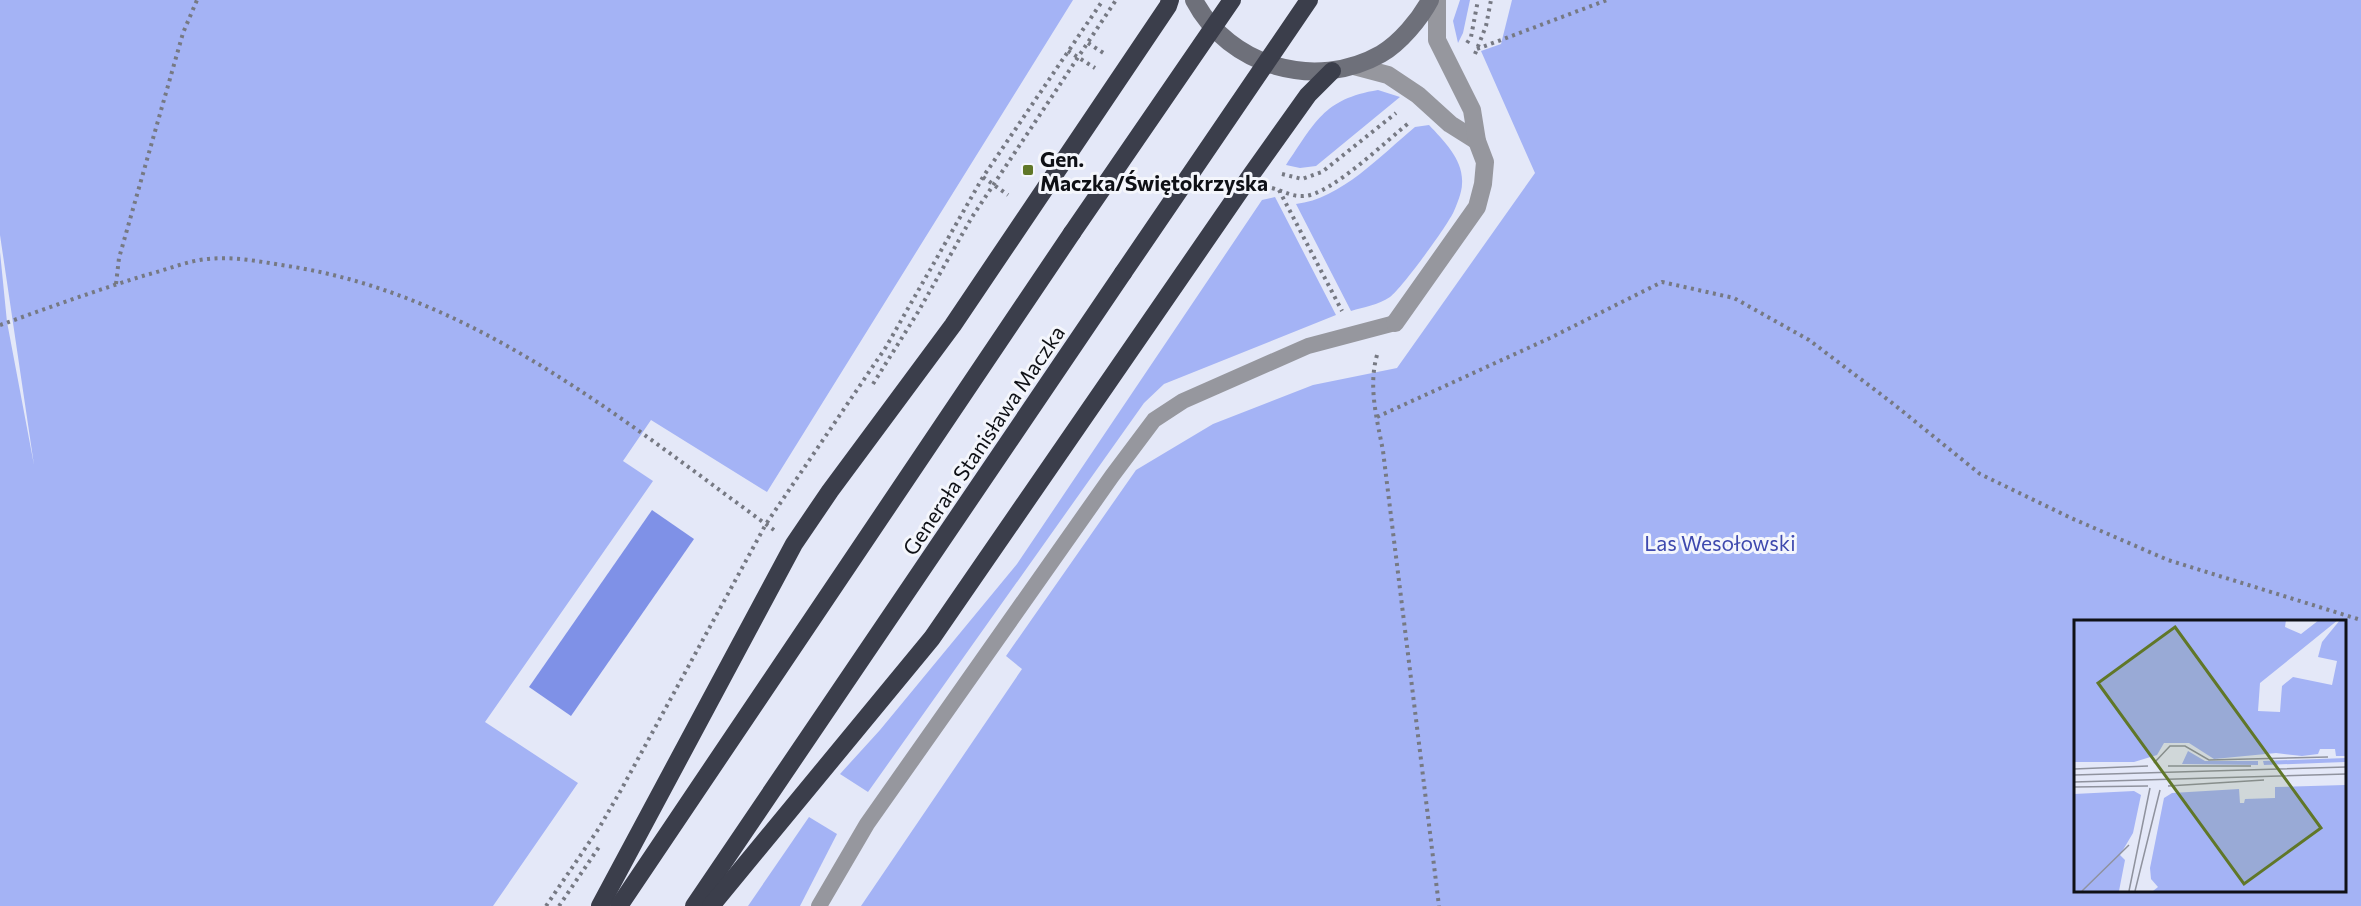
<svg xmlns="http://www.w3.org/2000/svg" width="2361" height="906" font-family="Commissioner,sans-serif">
  <rect width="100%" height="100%" fill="#e4e8f8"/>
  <g fill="#a4b3f5" fill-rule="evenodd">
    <path d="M0,0H1073L767,492L651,420L623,461L653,481L485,722L578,783L493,906H0V252L7,322L34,465L0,235Z"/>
    <path d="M1460,0H1470L1463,33L1458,43L1453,21Z"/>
    <path d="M1512,0H2361V906H861L1022,669L1006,656L1136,470L1213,424L1313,385L1397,368L1535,173L1481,51L1501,44ZM2076,621H2344V890H2076Z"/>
    <path d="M1378,90L1400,97L1316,166L1300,168L1286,165C1315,123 1323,99 1378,90Z"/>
    <path d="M1429,125C1444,141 1464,160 1462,184C1462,192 1457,204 1454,211C1448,225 1402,288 1390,297C1378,305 1364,307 1351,311L1296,204C1341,199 1381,155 1415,127Z"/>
    <path d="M1275,197L1336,315L1164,384L1144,403L868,792L840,774L880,730L1017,564L1262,200Z"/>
    <path d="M809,817L837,834L800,906H748Z"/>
  </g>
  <path fill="#7f91e7" d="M652,510L694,539L571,716L529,687Z"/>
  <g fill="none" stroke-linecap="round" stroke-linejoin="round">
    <g stroke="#767983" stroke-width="4" stroke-dasharray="3 4.5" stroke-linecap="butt">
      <path d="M1088,43L1105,54"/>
      <path d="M1467,43L1471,37L1478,0"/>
      <path d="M1477,49L1607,0"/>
      <path d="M1068,51L1095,68"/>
      <path d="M1475,54L1486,26L1491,0"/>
      <path d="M1282,174L1302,179L1322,172L1396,113"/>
      <path d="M983,177L1008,195"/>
      <path d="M1272,188C1283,191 1292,197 1304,196C1331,195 1387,140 1410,122"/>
      <path d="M1279,190L1342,311"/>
      <path d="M116,284L119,258L183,33L197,0"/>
      <path d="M0,325C48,308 97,290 146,275C166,270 187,261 207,259C235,256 261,262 288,266C475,295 625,422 774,530"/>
      <path d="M1377,355C1368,387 1377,419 1383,451L1439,906"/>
      <path d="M873,384L918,312L972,217L1116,0"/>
      <path d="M1377,417L1550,338L1662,282L1734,298L1809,340L1891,402L1980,474L2071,518L2168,560L2361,620"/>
      <path d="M546,906L599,828L621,790L766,524L886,347L983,177L1103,0"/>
      <path d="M559,906L599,847"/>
    </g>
    <path stroke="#96979e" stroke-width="16" d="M819,906L867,824L1112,476L1154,420L1183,401L1308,346L1395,323"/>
    <g stroke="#96979e" stroke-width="18">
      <path d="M1354,66L1388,75L1418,95L1450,124L1477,141"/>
      <path d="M1395,323L1477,207L1483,184L1485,162L1477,141L1472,110L1437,40V0"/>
    </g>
    <path stroke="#6e707a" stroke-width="18" d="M1194,0C1229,67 1316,91 1381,54C1400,43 1420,19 1430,0"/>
    <g stroke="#3b3e4b" stroke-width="18">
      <path d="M600,906L794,544L830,491L953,325L1168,6L1170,0"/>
      <path d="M619,906L1072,233"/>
      <path d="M694,906L1123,273"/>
      <path d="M711,906L932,638L1251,175L1308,95L1332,71"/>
    </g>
    <g stroke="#3b3e4b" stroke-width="18">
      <path d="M1072,233L1232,0"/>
      <path d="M1123,273L1309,0"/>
    </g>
  </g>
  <rect fill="#607728" stroke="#f4f6fc" stroke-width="2" x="1022" y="164" width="12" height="12" rx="3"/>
  <g text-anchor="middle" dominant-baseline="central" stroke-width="6" stroke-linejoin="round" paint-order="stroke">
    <g font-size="21" font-weight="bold" fill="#0f1116" stroke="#f4f6fc" text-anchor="start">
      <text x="1040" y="158">Gen.<tspan x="1040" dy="24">Maczka/Świętokrzyska</tspan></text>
    </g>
    <g font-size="21" fill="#0f1116" stroke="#f4f6fc">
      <text transform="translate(983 440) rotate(-56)">Generała Stanisława Maczka</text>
    </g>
    <g font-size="21" fill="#3e49ae" stroke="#f4f6fc">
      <text x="1720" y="542">Las Wesołowski</text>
    </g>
  </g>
  <g transform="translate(2074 620)">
    <rect width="272" height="272" fill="#e4e8f8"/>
    <path d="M0,0H212L211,7L227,14L245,0H264L186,63L184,91L206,92L208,66L219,57L258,65L263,41L244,37L248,22L266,0H271V136H262L261,129H246L244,134L228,136L202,133L140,139L115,123H90L83,135L60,142H0ZM114,131L131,141H184V145L108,144ZM272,138L271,142L190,145L189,141ZM271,165V271H79L84,267L77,259L76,248L90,178L98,173L165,169L166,183H170L171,179L201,178V167ZM60,171L67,175L59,213L46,235L51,240L45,271H0V174Z" fill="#a4b3f5"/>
    <path fill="none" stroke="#8f929e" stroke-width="1.5" d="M80,143L96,126H111L135,140L254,137M94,146H177M0,149L74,146M0,155L272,147M0,162L272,154M94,166L190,160M0,167L74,166M8,271L55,225M55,271L76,168M61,271L86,170"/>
    <path fill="#607728" fill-opacity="0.15" stroke="#607728" stroke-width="3" d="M101,7L247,208L170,264L24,63Z"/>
    <rect width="272" height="272" fill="none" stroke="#0f1116" stroke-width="3"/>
  </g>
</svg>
